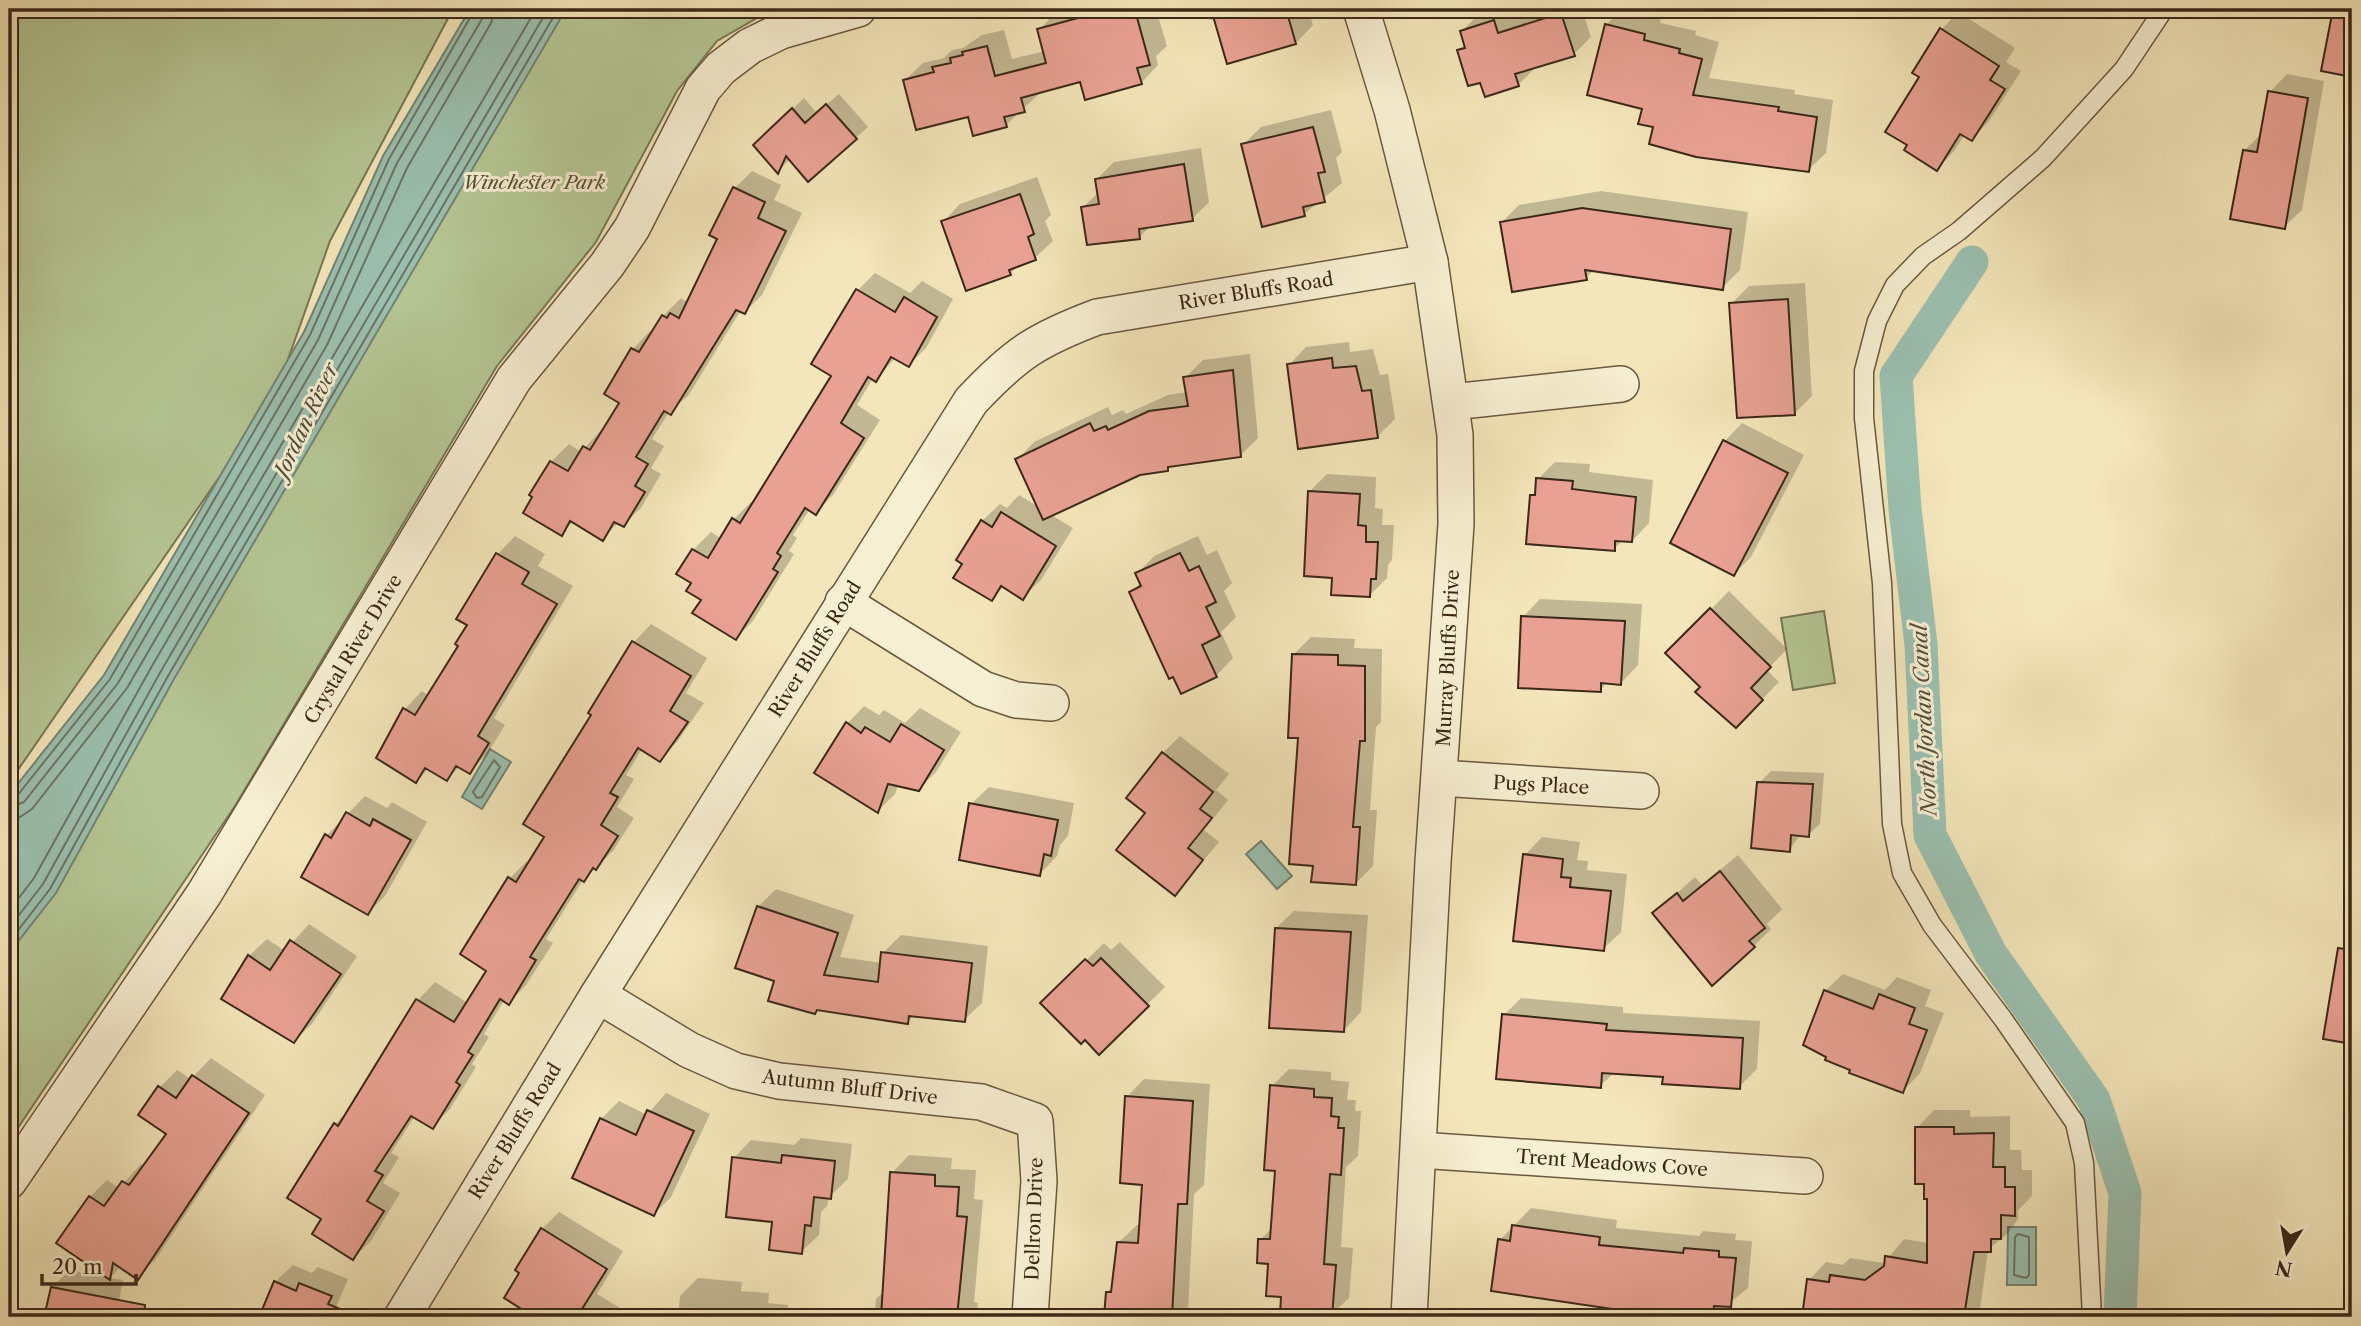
<svg xmlns="http://www.w3.org/2000/svg" width="2361" height="1326" font-family="'Libre Caslon Text',serif">
  <rect width="100%" height="100%" fill="#f3e6ba"/>
  <filter id="stains"><feTurbulence type="fractalNoise" baseFrequency=".00286" numOctaves="4"/><feColorMatrix values="0 0 0 0 .2 0 0 0 0 .09 0 0 0 0 .02 0 0 0 .5 -.17"/></filter>
  <radialGradient id="worn" r=".72"><stop offset=".6" stop-color="#630" stop-opacity="0"/><stop offset="1" stop-color="#630" stop-opacity=".3"/></radialGradient>
  <g fill="#b5c694" stroke="#787756" stroke-width="2">
    <path d="M9,9H453L330,241L275,396L9,783Z"/>
    <path d="M542,9H788L759,17L717,41L677,91L596,242L497,366L235,806L9,1141V866Z"/>
    <path d="M1824,611L1835,683L1793,690L1781,618Z"/>
  </g>
  <g fill="#9bc0b0" stroke="#758373" stroke-width="2">
    <path d="M470,9H566L174,679L56,893L9,953V795L104,675L304,332L383,156Z"/>
    <path d="M490,749L511,762L482,809L462,797Z"/>
    <path d="M1261,841L1292,876L1277,889L1246,854Z"/>
    <path d="M2008,1227H2036V1285H2007Z"/>
  </g>
  <g fill="#0003">
    <path d="M1069,9H1156L1167,46L1156,56L1158,65L1141,83L1082,80L1041,92L1006,125L969,115L905,80L923,63L944,58L952,50L963,48L982,35L1004,30L1012,59L1045,51L1039,30L1056,12Z"/>
    <path d="M1207,9H1308L1313,25L1296,43L1216,19L1210,20Z"/>
    <path d="M1495,9H1513L1516,16L1540,9H1582L1591,37L1574,54L1536,67L1518,85L1481,80L1459,50L1465,44L1462,31L1479,14Z"/>
    <path d="M1622,9L1661,17L1660,23L1696,31L1695,35L1719,42L1709,78L1795,90L1794,94L1833,100L1826,153L1808,170L1655,126L1606,25Z"/>
    <path d="M2329,9H2352V75L2323,70L2334,16H2328Z"/>
    <path d="M1958,12L2015,48L2006,62L2021,71L1989,121L1972,139L1965,134L1954,151L1937,169L1921,77L1941,30Z"/>
    <path d="M2287,74L2324,81L2302,210L2284,227L2244,151L2262,133L2270,92Z"/>
    <path d="M839,94L868,127L809,180L790,159L778,171L755,146L804,98L817,113Z"/>
    <path d="M1331,110L1342,152L1336,158L1342,183L1304,214L1243,145L1261,127Z"/>
    <path d="M1201,148L1209,202L1192,219L1152,225L1139,237L1083,207L1099,192L1097,179L1114,162Z"/>
    <path d="M752,171L781,185L774,200L802,213L762,295L745,312L741,310L688,396L669,412L652,439L664,446L651,468L661,474L641,508L623,525L619,522L603,538L574,521L561,534L551,462L569,444L581,452L602,429L604,431L621,402L606,393L633,349L650,331L653,333L663,316L681,298L685,301L689,297L720,238L735,188Z"/>
    <path d="M1037,177L1051,215L1045,221L1053,241L1035,258L1020,264L1010,274L943,222L960,204Z"/>
    <path d="M1601,191L1748,212L1740,270L1722,288L1594,270L1586,278L1502,222L1519,205Z"/>
    <path d="M875,273L910,293L922,281L953,299L926,348L909,365L896,357L876,380L873,378L857,405L880,420L833,495L816,512L810,509L793,535L797,538L789,551L794,554L753,621L736,638L693,582V550L711,532L722,539L734,519L751,502L754,504L834,375L858,290Z"/>
    <path d="M1805,283L1812,396L1794,414L1731,304L1749,286Z"/>
    <path d="M1349,342L1350,352L1373,349L1380,375L1388,374L1395,419L1377,437L1289,365L1306,347Z"/>
    <path d="M1250,354L1258,438L1241,455L1172,465L1167,469L1139,473L1051,515L1073,528L1041,580L1023,597L1004,586L992,599L982,521L1000,504L1007,508L1019,495L1039,507L1017,460L1034,442L1108,407L1112,415L1123,410L1126,414L1168,395L1187,392L1185,378L1203,360Z"/>
    <path d="M1742,423L1804,455L1751,557L1734,574L1673,542L1725,441Z"/>
    <path d="M1555,462L1590,464L1589,472L1653,480L1649,523L1632,541L1623,540L1614,549L1531,496L1537,490L1538,479Z"/>
    <path d="M1327,474L1376,477L1375,508L1383,509L1382,525H1394L1392,560L1388,565L1387,578L1370,595L1334,576L1310,491Z"/>
    <path d="M515,536L545,554L538,566L573,586L494,718L505,725L487,754L469,772L460,766L447,779L429,768L416,781L378,757L405,709L422,691L429,696L469,625L458,618L498,554Z"/>
    <path d="M1198,536L1207,555L1217,550L1232,583L1224,591L1236,617L1221,632L1233,658L1216,676L1131,593L1141,582L1137,574L1154,556Z"/>
    <path d="M1729,591L1787,649L1767,670L1779,682L1736,726L1668,653Z"/>
    <path d="M1540,599L1642,604L1638,665L1621,683L1608,682L1600,690L1523,617Z"/>
    <path d="M651,624L707,658L686,693L704,703L677,742L659,760L642,749L626,775L634,779L617,807L634,818L613,851L583,880L546,939L553,943L526,985L509,1003L504,1000L484,1034L489,1037L472,1064L476,1067L450,1109L432,1127L415,1116L391,1153L399,1157L383,1183L400,1193L371,1241L353,1258L323,1219L335,1124L350,1109L418,1000L435,982L468,1003L489,970L462,954L510,878L527,861L530,862L546,836L594,715L590,713L634,642Z"/>
    <path d="M1311,637L1355,639L1354,648L1382,649L1381,722L1376,727L1370,810H1377L1373,866L1356,883L1314,864L1294,654Z"/>
    <path d="M864,706L879,715L884,710L905,723L920,708L961,732L936,772L919,789L898,785L895,794L878,811L847,724Z"/>
    <path d="M1180,736L1229,774L1216,790L1228,800L1204,830L1219,842L1175,894L1147,813L1163,753Z"/>
    <path d="M1771,771L1824,773L1820,824L1808,835L1801,834L1789,850L1759,783Z"/>
    <path d="M989,787L1074,803L1068,836L1060,845L1057,856L1040,874L971,804Z"/>
    <path d="M365,796L387,808L392,802L427,822L385,896L368,913L327,835Z"/>
    <path d="M1542,837L1580,842L1577,860L1588,861L1587,870L1627,874L1621,932L1603,949L1525,855Z"/>
    <path d="M1738,855L1782,909L1767,924L1771,929L1754,946L1655,913L1695,877L1702,885Z"/>
    <path d="M776,889L854,915L840,957L882,963L883,953L901,935L988,946L982,1003L964,1020L915,1015L907,1022L776,980L758,907Z"/>
    <path d="M1294,911L1368,915L1361,1012L1344,1030L1276,928Z"/>
    <path d="M309,924L357,956L312,1024L294,1041L249,956L267,939L285,951Z"/>
    <path d="M1120,942L1165,987L1099,1052L1043,1003L1104,943L1111,950Z"/>
    <path d="M1843,974L1885,990L1897,977L1931,990L1925,1006L1944,1013L1920,1073L1903,1091L1825,991Z"/>
    <path d="M1521,998L1623,1007V1013L1760,1021L1757,1069L1739,1087L1665,1075L1615,1072L1600,1086L1504,1015Z"/>
    <path d="M211,1058L265,1095L155,1260L137,1277L121,1266L110,1278L123,1280L116,1317H43L52,1287L70,1270L110,1278L90,1197L107,1180L119,1188L141,1164L145,1167L168,1134L141,1115L160,1087L177,1070L191,1079Z"/>
    <path d="M1289,1069L1331,1072V1080L1349,1082L1347,1100H1356L1355,1111H1361L1358,1156L1346,1167L1341,1247L1353,1248L1349,1298L1331,1315L1283,1295L1260,1240L1273,1227L1277,1169L1272,1086Z"/>
    <path d="M1144,1079L1210,1084L1204,1185L1194,1194L1188,1311L1181,1317H1108L1107,1292L1114,1286L1119,1242L1137,1225H1141L1144,1183L1127,1097Z"/>
    <path d="M666,1093L710,1114L671,1197L654,1214L601,1119L619,1101L647,1115Z"/>
    <path d="M1934,1110H1970V1117L2010,1116V1150H2021L2022,1170H2032V1196L2018,1210V1219L2008,1233L1988,1250L1979,1317H1803L1809,1280L1826,1262L1843,1265L1850,1258L1884,1263L1904,1239L1928,1243L1929,1198L1917,1128Z"/>
    <path d="M801,1138L852,1144L848,1179L829,1197L827,1206L821,1212L819,1235L801,1252L774,1221L734,1158L751,1140L794,1145Z"/>
    <path d="M909,1155L952,1158L951,1169L976,1170L974,1199L983,1200L974,1302L978,1303L976,1317H874L876,1299L885,1290L892,1173Z"/>
    <path d="M1531,1208L1617,1220L1616,1228L1699,1236L1703,1231L1736,1234L1735,1240L1752,1241L1748,1288L1712,1317L1626,1309L1500,1240Z"/>
    <path d="M559,1212L623,1251L597,1294L620,1308L614,1317H525L528,1312L522,1273L542,1229Z"/>
    <path d="M293,1265L312,1273L318,1267L348,1279L332,1317H261L275,1282Z"/>
    <path d="M698,1278L742,1282L741,1291L769,1293L768,1303L788,1305V1317H678L680,1296Z"/>
  </g>
  <g fill="none" stroke-linecap="round" stroke-linejoin="round">
    <g stroke="#6c7464" stroke-width="2">
      <path d="M494,760L500,767L482,797L477,798L473,792Z"/>
      <path d="M9,799L17,796L110,679L310,335L389,159L475,9"/>
      <path d="M9,808L24,802L118,683L318,340L397,163L482,19L484,9"/>
      <path d="M9,818L20,817L32,809L127,688L327,345L407,168L491,23L495,9"/>
      <path d="M9,911L34,878L152,666L536,9"/>
      <path d="M9,928L43,884L161,671L548,9"/>
      <path d="M9,942L50,889L168,676L558,9"/>
      <path d="M2018,1234L2029,1237V1275L2026,1278L2014,1275L2015,1237Z"/>
    </g>
    <path stroke="#9bc0b0" stroke-width="33" d="M1972,262L1896,376L1905,509L1921,645L1930,835L1991,954L2094,1100L2125,1193L2120,1317"/>
  </g>
  <g fill="#e9a193" stroke="#3c2818" stroke-width="2">
    <path d="M1211,9H1286L1296,44L1227,64Z"/>
    <path d="M2333,9H2352V77L2321,71Z"/>
    <path d="M1108,10L1110,17L1135,10L1150,65L1137,68L1142,84L1085,100L1080,82L1021,98L1025,112L1004,117L1007,127L973,136L968,117L916,130L903,80L934,72L932,67L951,63L950,58L963,55L962,52L987,46L995,76L1046,63L1037,29Z"/>
    <path d="M1561,13L1575,56L1515,74L1519,86L1485,97L1480,83L1468,86L1457,50L1465,48L1460,31L1494,20L1498,33Z"/>
    <path d="M1605,24L1645,34L1644,40L1680,49L1679,53L1702,59L1693,95L1779,107L1778,111L1817,117L1809,172L1696,157L1649,144L1653,127L1638,124L1642,109L1587,95Z"/>
    <path d="M1940,28L1999,66L1990,80L2005,89L1972,141L1960,134L1937,171L1904,150L1907,145L1885,132L1919,77L1912,73Z"/>
    <path d="M2268,91L2308,98L2285,229L2230,219L2243,150L2257,152Z"/>
    <path d="M826,104L857,139L808,182L786,156L778,174L753,145L792,108L805,123Z"/>
    <path d="M1313,127L1325,172L1318,173L1325,202L1303,207L1305,216L1262,227L1241,144Z"/>
    <path d="M1184,164L1193,221L1139,229L1140,239L1087,245L1081,207L1099,204L1095,179Z"/>
    <path d="M733,187L765,202L758,218L786,231L745,314L736,310L671,415L664,411L636,457L648,464L635,486L645,492L624,527L614,522L603,541L570,521L562,536L523,513L532,497L529,495L550,461L568,471L583,446L590,450L619,403L604,394L631,348L639,352L662,315L667,318L670,313L679,318L717,239L709,235Z"/>
    <path d="M1020,194L1034,234L1028,237L1036,260L1009,270L1011,275L966,291L941,221Z"/>
    <path d="M1582,208L1731,229L1723,290L1585,270L1587,280L1512,292L1500,222Z"/>
    <path d="M856,289L895,312L904,297L937,317L909,367L891,357L876,382L868,377L841,423L864,438L816,515L805,508L777,553L781,556L773,569L778,572L736,640L692,613L701,600L686,591L691,583L676,574L692,549L708,558L732,518L740,523L831,376L811,364Z"/>
    <path d="M1788,299L1795,415L1737,418L1729,303Z"/>
    <path d="M1332,358L1333,368L1356,366L1362,391L1371,390L1378,438L1298,449L1287,364Z"/>
    <path d="M1233,370L1241,457L1168,467V471L1140,475L1043,520L1015,459L1090,423L1094,431L1106,426L1108,430L1149,411L1188,406L1183,377Z"/>
    <path d="M1723,440L1788,473L1734,576L1670,543Z"/>
    <path d="M1536,478L1573,481L1572,489L1636,497L1632,542L1615,541V551L1526,544L1530,495H1535Z"/>
    <path d="M1308,491L1360,494L1358,525L1366,526V542H1378L1376,579H1371L1370,597L1331,595L1332,578L1304,576Z"/>
    <path d="M1001,512L1056,546L1023,600L1001,586L992,601L953,578L962,564L956,560L981,520L992,527Z"/>
    <path d="M496,553L529,572L522,584L557,604L478,736L489,743L470,774L456,766L447,781L425,768L416,783L376,758L403,708L415,715L458,646L455,644L467,625L456,619Z"/>
    <path d="M1180,553L1189,571L1199,566L1216,602L1206,607L1220,636L1202,645L1217,677L1181,694L1173,677L1169,679L1129,592L1141,586L1135,573Z"/>
    <path d="M1710,608L1771,667L1751,688L1763,700L1736,728L1695,692L1700,687L1665,653Z"/>
    <path d="M1521,616L1625,621L1621,685L1601,683V692L1518,688Z"/>
    <path d="M632,641L691,676L670,711L688,722L660,762L638,748L610,793L618,797L601,825L618,836L596,870L593,868L584,882L579,879L530,957L536,960L509,1005L500,999L468,1052L473,1055L456,1082L460,1085L433,1129L411,1116L375,1171L383,1175L367,1201L384,1211L353,1260L312,1234L321,1219L287,1198L334,1123L338,1126L416,999L454,1022L486,971L460,954L508,877L516,882L544,837L523,824L591,715L588,713Z"/>
    <path d="M1292,654L1338,655V665L1365,666V741H1360L1353,827H1360L1356,885L1311,882L1313,866L1289,864L1298,738H1288Z"/>
    <path d="M846,722L861,733L865,727L890,742L901,724L944,750L919,791L888,784L878,813L814,773Z"/>
    <path d="M1162,752L1213,792L1200,809L1212,818L1188,848L1203,860L1175,896L1116,850L1145,813L1126,798Z"/>
    <path d="M1757,782L1813,784L1809,837L1791,835L1790,852L1751,848Z"/>
    <path d="M969,803L1058,820L1051,856L1044,854L1040,876L959,860Z"/>
    <path d="M346,812L370,826L373,819L411,840L368,915L301,877L325,834L331,838Z"/>
    <path d="M1523,854L1563,859L1561,877L1571,878L1570,887L1611,891L1604,951L1513,941Z"/>
    <path d="M1720,871L1765,928L1749,941L1755,947L1712,986L1652,913L1677,893L1683,901Z"/>
    <path d="M757,906L838,933L824,975L878,982L881,952L972,963L965,1022L909,1016L908,1024L817,1010L815,1014L768,1001L774,981L735,968Z"/>
    <path d="M1275,928L1351,932L1344,1032L1269,1028Z"/>
    <path d="M290,940L341,974L294,1043L221,999L248,955L270,970Z"/>
    <path d="M2338,948L2352,950V1044L2323,1039Z"/>
    <path d="M1101,958L1149,1006L1099,1055L1085,1040L1081,1044L1040,1003L1085,959L1093,966Z"/>
    <path d="M1824,990L1873,1009L1879,994L1915,1008L1909,1024L1927,1030L1903,1093L1849,1073L1850,1070L1825,1060L1826,1057L1803,1045Z"/>
    <path d="M1502,1014L1607,1024L1606,1030L1743,1038L1740,1089L1662,1084L1663,1077L1602,1073L1601,1088L1496,1079Z"/>
    <path d="M192,1075L249,1113L138,1280L113,1263L110,1280L56,1243L89,1196L104,1206L122,1181L129,1185L166,1134L138,1115L158,1086L176,1098Z"/>
    <path d="M1270,1085L1314,1089V1097L1332,1098L1331,1116L1339,1117L1338,1128H1344L1341,1175L1330,1174L1324,1264L1336,1265L1332,1317L1280,1314L1281,1297L1266,1296L1268,1264L1257,1263L1258,1239H1270L1275,1171L1264,1170Z"/>
    <path d="M1125,1096L1193,1101L1187,1204H1178L1172,1317H1104L1106,1292H1111L1117,1242L1138,1243L1142,1185L1120,1183Z"/>
    <path d="M647,1110L694,1131L654,1216L572,1178L600,1118L636,1135Z"/>
    <path d="M1915,1127H1954V1134L1994,1133L1993,1167H2005V1187H2015V1216L2001,1215V1239H1991V1252H1974L1964,1317H1802L1807,1279L1829,1282L1830,1275L1865,1280L1884,1266L1885,1256L1927,1263V1199H1924V1184H1915Z"/>
    <path d="M782,1155L835,1161L831,1199L814,1197L811,1226L805,1225L802,1254L769,1250L772,1222L726,1217L732,1157L781,1163Z"/>
    <path d="M890,1172L935,1175V1186L959,1187L957,1216L967,1217L957,1317H881Z"/>
    <path d="M1512,1225L1600,1237L1599,1245L1683,1253L1684,1248L1719,1251V1257L1736,1258L1731,1307L1714,1306L1713,1317H1694L1626,1311L1491,1291L1498,1239L1510,1241Z"/>
    <path d="M541,1228L607,1269L577,1317H534L504,1298L519,1273L515,1270Z"/>
    <path d="M274,1281L296,1291L299,1283L332,1296L328,1304L359,1317H259Z"/>
    <path d="M51,1287L145,1305L144,1317H44Z"/>
  </g>
  <g fill="none" stroke-linecap="round" stroke-linejoin="round">
    <defs>
      <path id="service" d="M2092,1317L2084,1163L2075,1123L2003,1019L1932,925L1902,873L1892,824L1882,583L1864,418V371L1877,321L1895,285L1923,256L1959,231L2043,158L2124,69L2164,9"/>
      <g id="minor">
        <path d="M1361,9L1392,110L1430,262L1455,435L1456,524L1433,862L1409,1317"/>
        <path d="M1452,402L1621,384"/>
        <path d="M843,602L983,689L1016,700L1051,703"/>
        <path d="M1440,778L1641,791"/>
        <path d="M598,995L689,1050L736,1071L779,1081L981,1102L1035,1121L1039,1181L1030,1317"/>
        <path d="M1419,1150L1805,1176"/>
        <path d="M9,1181L204,894L514,379L607,265L632,228L703,89L721,68L750,46L781,31L858,9"/>
        <path d="M402,1317L598,995L971,401C1015,354 1036,340 1097,317L1430,262"/>
      </g>
    </defs>
    <use href="#service" stroke="#6a5840" stroke-width="21"/>
    <use href="#minor" stroke="#6a5840" stroke-width="38"/>
    <use href="#service" stroke="#f7efd2" stroke-width="18"/>
    <use href="#minor" stroke="#f7efd2" stroke-width="35"/>
  </g>
  <g text-anchor="middle" dominant-baseline="central" stroke-width="6" stroke-linejoin="round" paint-order="stroke">
    <g font-size="19" font-style="italic" fill="#5a5037" stroke="#f7efd2">
      <text x="534" y="182">Winchester Park</text>
    </g>
    <g font-size="19" fill="#3c2818" stroke="#f7efd2">
      <text transform="translate(1256 291) rotate(-9)">River Bluffs Road</text>
      <text transform="translate(353 649) rotate(-59)">Crystal River Drive</text>
      <text transform="translate(815 649) rotate(-58)">River Bluffs Road</text>
      <text transform="translate(1448 658) rotate(-87)">Murray Bluffs Drive</text>
      <text transform="translate(1541 785) rotate(3)">Pugs Place</text>
      <text transform="translate(850 1087) rotate(7)">Autumn Bluff Drive</text>
      <text transform="translate(515 1131) rotate(-58)">River Bluffs Road</text>
      <text transform="translate(1612 1163) rotate(4)">Trent Meadows Cove</text>
      <text transform="translate(1034 1219) rotate(-88)">Dellron Drive</text>
    </g>
    <g font-size="21" font-style="italic" fill="#544e3e" stroke="#f7efd2">
      <text transform="translate(306 420) rotate(-65)">Jordan River</text>
      <text transform="translate(1924 720) rotate(-93)">North Jordan Canal</text>
    </g>
  </g>
  <rect width="2361" height="1326" fill="none" stroke="#f3e6ba" stroke-width="35"/>
  <rect x="10" y="10" width="2340" height="1305" fill="none" stroke="#3c2818" stroke-width="3.5"/>
  <rect x="18" y="18" width="2326" height="1291" fill="none" stroke="#3c2818" stroke-width="2"/>
  <g transform="translate(2287 1252) rotate(191)" stroke="#f7efd2" stroke-width="5" paint-order="stroke">
  <path d="M0-5L12 26L0 18L-12 26Z" fill="#3c2818"/>
  <text y="-10" font-size="19" font-weight="bold" text-anchor="middle" fill="#3c2818">N</text>
  </g>
  <path d="M42 1274v10h94v-10" fill="none" stroke="#3c2818" stroke-width="3.5"/>
  <text x="52" y="1274" font-size="21" fill="#3c2818" stroke="#f7efd2" stroke-width="5" paint-order="stroke">20 m</text>
  <rect width="100%" height="100%" filter="url(#stains)"/>
  <rect width="100%" height="100%" fill="url(#worn)"/>
</svg>
